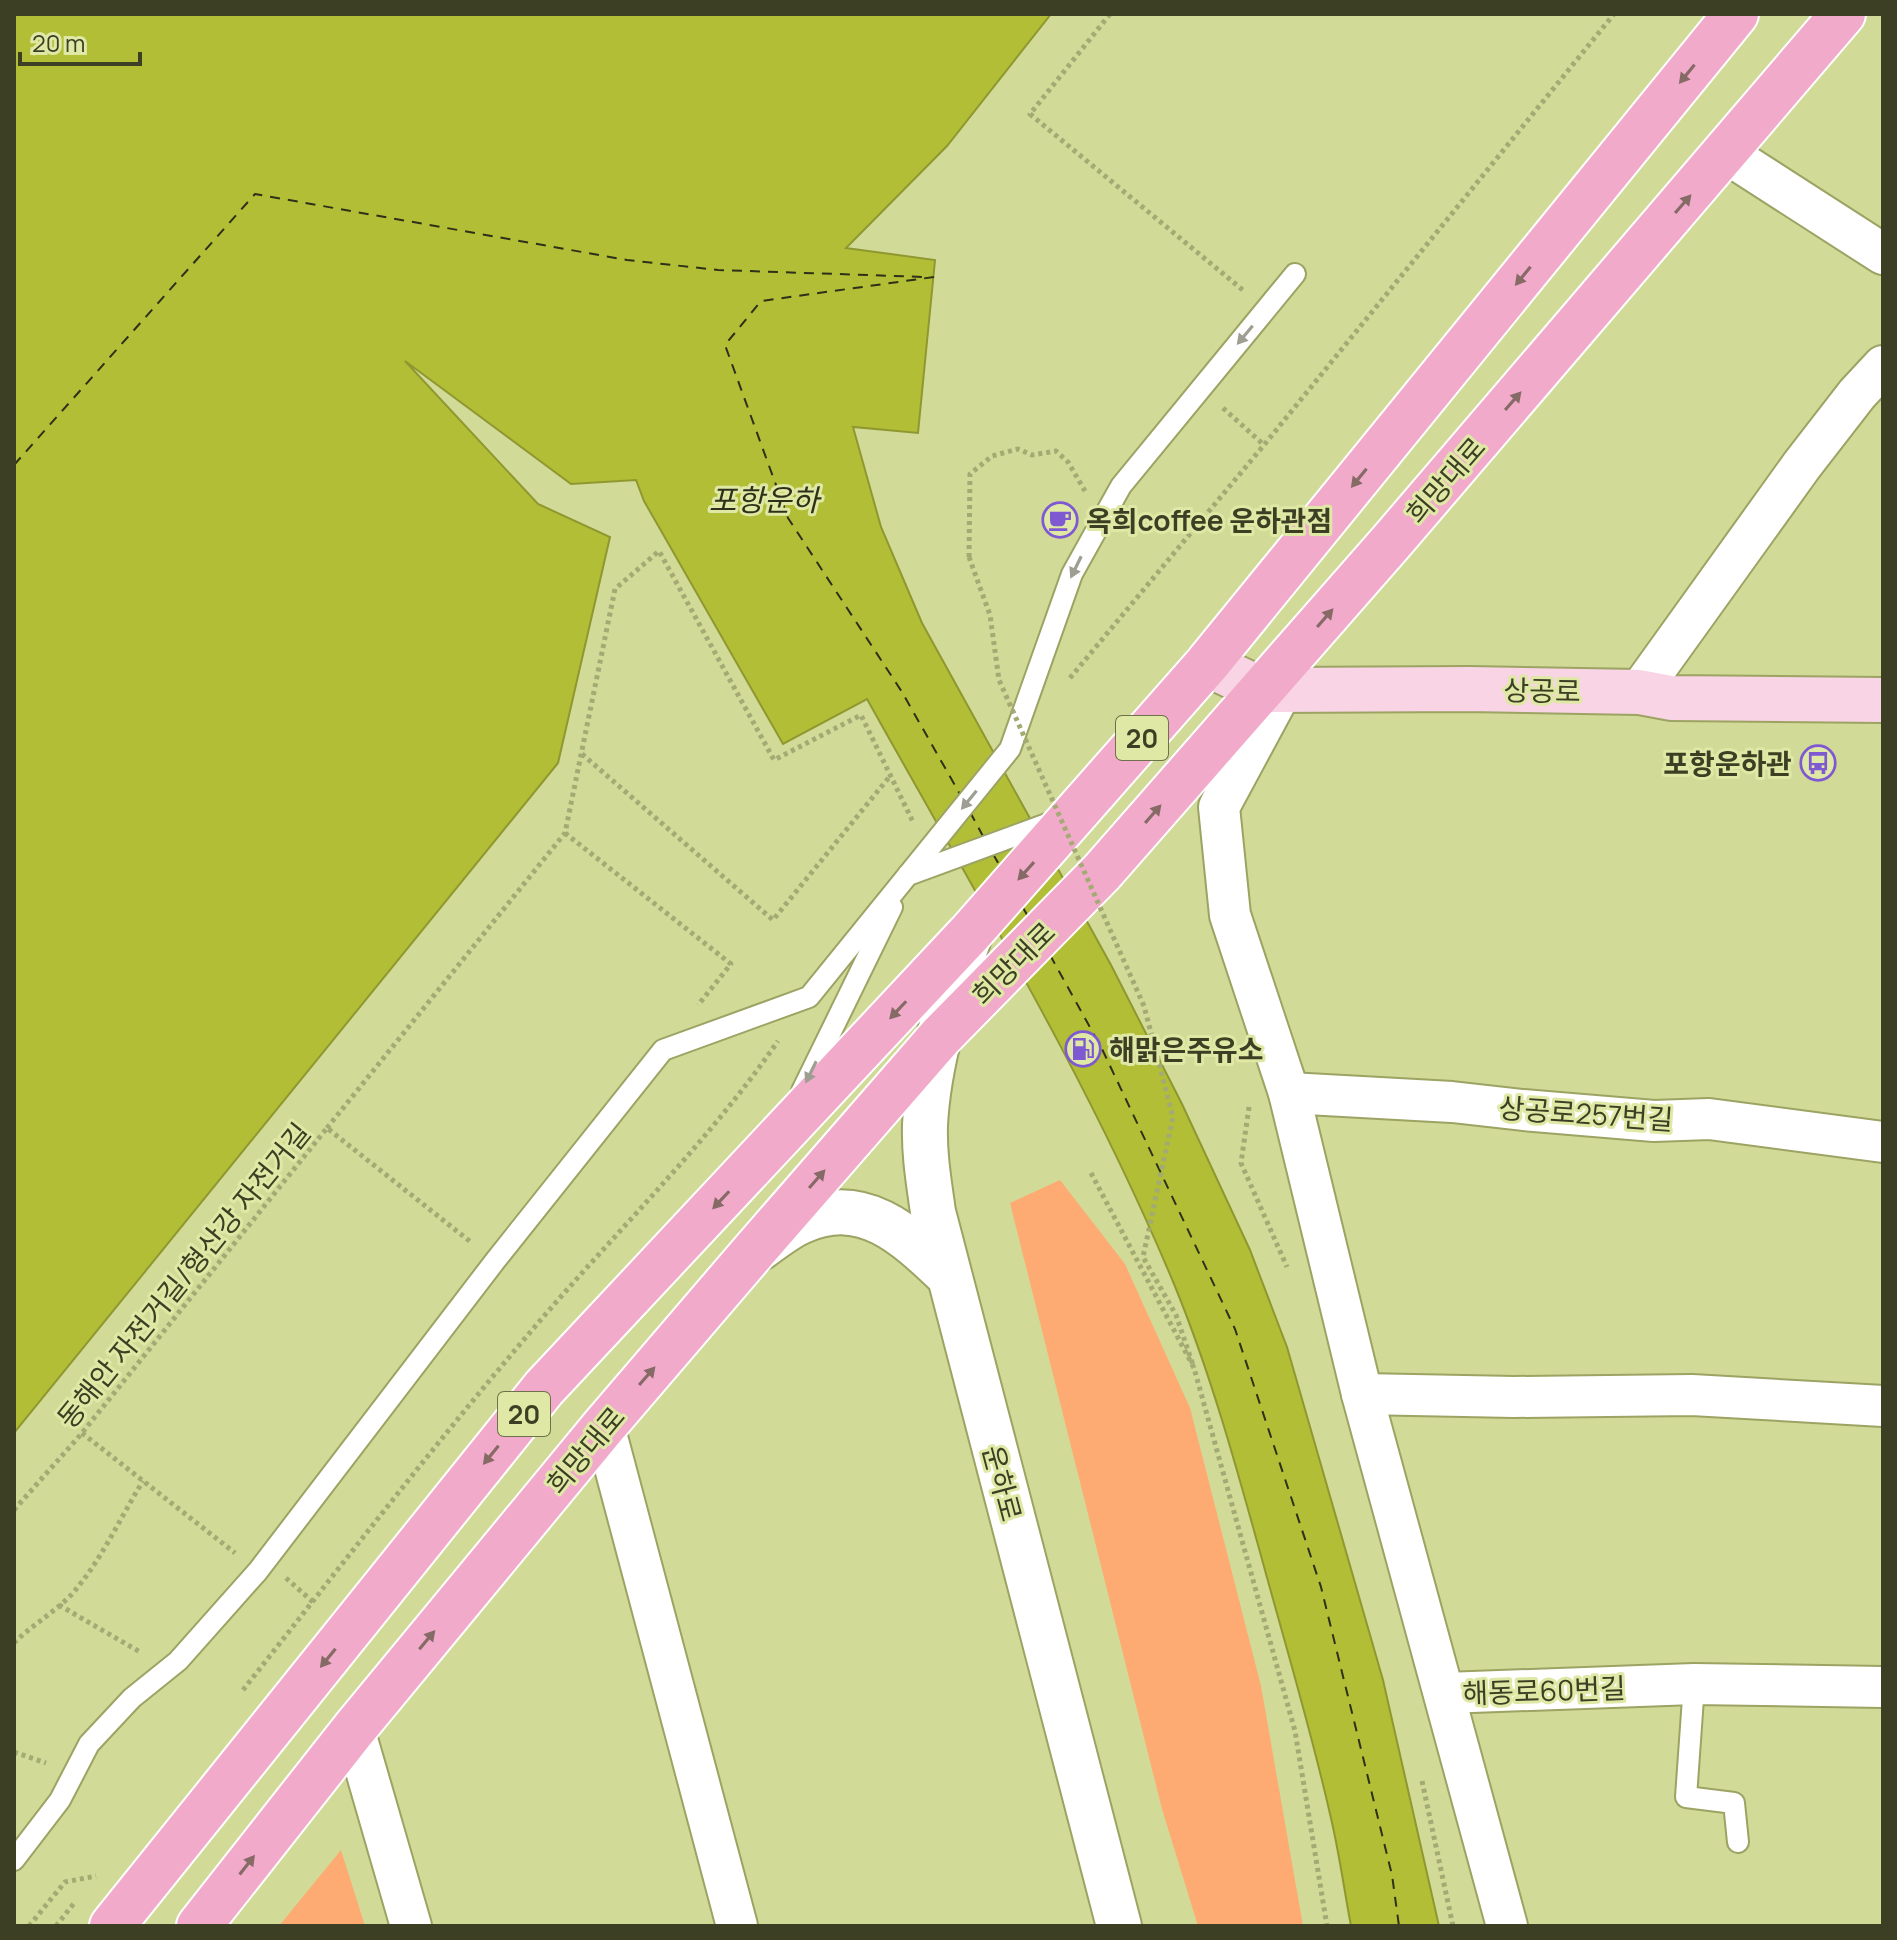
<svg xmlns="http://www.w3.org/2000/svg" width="1897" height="1940" font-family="Manrope,'Noto Sans KR',sans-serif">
  <rect width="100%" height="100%" fill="#d2da97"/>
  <g fill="#fdab73">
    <path d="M1060,1180L1125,1264L1190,1408L1261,1686L1303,1926H1198L1162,1809L1010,1203Z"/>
    <path d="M341,1850L365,1926H279Z"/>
  </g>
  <path fill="#b2be35" stroke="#8f9830" stroke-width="2" d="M14,14H1051L947,146L846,248L935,260L918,433L853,427L881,527L922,623L1111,965L1182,1104L1250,1250L1287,1347L1383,1680L1439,1926H1351C1344,1889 1339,1851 1330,1814C1311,1730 1286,1647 1263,1563C1237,1469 1211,1374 1174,1284C1089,1080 974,891 867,699L783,744L644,501L636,480L571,484L405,361L538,504L610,537L558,763L14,1433Z"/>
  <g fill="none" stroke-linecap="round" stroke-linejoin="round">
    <g stroke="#2e301a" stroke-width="2" stroke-dasharray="10 8" stroke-linecap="butt">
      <path d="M934,277L761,301L725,345L788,518L902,692L961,796"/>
      <path d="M14,465L255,194L627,260L718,270L925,277"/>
      <path d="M970,812L984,838"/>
      <path d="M993,854L1000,866"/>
      <path d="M1022,906L1029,918"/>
      <path d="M1050,955L1102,1049L1235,1329L1321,1587L1392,1875L1399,1926"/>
    </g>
    <defs>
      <g id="service">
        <path d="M908,875L1058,820"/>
        <path d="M802,1091L892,907"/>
        <path d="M1694,1684L1686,1797L1734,1803L1738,1842"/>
        <path d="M14,1860L60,1800L89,1744L132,1698L178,1661L258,1571L495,1261L663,1050L809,997L1010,749L1072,574L1121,486L1295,274"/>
      </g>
      <g id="minor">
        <path d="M1726,153L1883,254"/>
        <path d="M1282,690L1219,807L1230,915L1289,1093L1362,1394L1507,1926"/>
        <path d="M1639,692L1802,465L1857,394L1883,366"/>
        <path d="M1289,1093L1452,1102L1523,1110L1654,1121L1709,1119L1883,1142"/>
        <path d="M1362,1394L1514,1397L1692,1395L1883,1406"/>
        <path d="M604,1426L737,1926"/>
        <path d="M1445,1693L1694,1684L1883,1687"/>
        <path d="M354,1729L411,1926"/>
      </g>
      <g id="tertiary">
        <path d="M971,932C950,992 928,1062 925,1125C924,1155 929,1183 933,1212L1119,1926"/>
        <path d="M760,1248C773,1239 787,1227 802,1221C864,1194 906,1235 948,1275"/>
      </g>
      <path id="secondary" d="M1207,664L1262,690L1469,689L1639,692L1671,698L1883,700"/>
      <g id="primary">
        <path d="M112,1926L544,1388L971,932L1207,664L1736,14"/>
        <path d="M199,1926L354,1729L604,1426L753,1252L941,1036L1102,872L1392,541L1843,14"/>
      </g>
    </defs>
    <use href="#service" stroke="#9ca363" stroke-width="24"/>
    <use href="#minor" stroke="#9ca363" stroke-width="44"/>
    <use href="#tertiary" stroke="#9ca363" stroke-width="48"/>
    <use href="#secondary" stroke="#9ca363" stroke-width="48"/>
    <use href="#primary" stroke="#fff" stroke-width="48"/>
    <g stroke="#a3aa73" stroke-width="5" stroke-dasharray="4 4" stroke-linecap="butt">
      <path d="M1110,14L1030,114L1244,291"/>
      <path d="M1223,408L1264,445"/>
      <path d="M969,557L970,474L992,456L1018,449L1032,455L1056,451L1068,462L1085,491"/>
      <path d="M1070,678L1264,445L1614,14"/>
      <path d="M582,754L773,920L890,776"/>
      <path d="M565,833L731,964L698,1005"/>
      <path d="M1249,1107L1241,1163L1287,1267"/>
      <path d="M327,1128L565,833L615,589L659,551L774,760L861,715L914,824"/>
      <path d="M1091,1173L1194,1368L1295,1731L1327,1926"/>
      <path d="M82,1433L235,1553"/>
      <path d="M14,1510L82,1433L327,1128L472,1243"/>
      <path d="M286,1578L313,1602"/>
      <path d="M59,1605L140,1652"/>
      <path d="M14,1643C32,1625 55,1612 72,1594C101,1561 120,1518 143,1481"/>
      <path d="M243,1690C337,1571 429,1451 527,1336C610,1237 705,1147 778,1041"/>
      <path d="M14,1752L46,1763"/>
      <path d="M1422,1781L1453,1926"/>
      <path d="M29,1926L65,1882L96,1876"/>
      <path d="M56,1926L75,1902"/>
    </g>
    <use href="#service" stroke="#fff" stroke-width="20"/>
    <use href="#minor" stroke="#fff" stroke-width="40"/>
    <use href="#tertiary" stroke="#fff" stroke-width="44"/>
    <use href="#secondary" stroke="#f8d4e4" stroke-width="44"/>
    <use href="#primary" stroke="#f2aaca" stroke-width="44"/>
    <path stroke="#a3aa73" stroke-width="5" stroke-dasharray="4 4" stroke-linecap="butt" d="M969,557L990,615L999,680L1144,1006L1173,1117L1143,1257L1176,1315L1194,1368"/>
  </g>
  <defs><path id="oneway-solid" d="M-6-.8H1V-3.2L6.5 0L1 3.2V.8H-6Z" transform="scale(2)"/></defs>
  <g fill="#856a66">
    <use href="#oneway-solid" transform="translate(1687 74) rotate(129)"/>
    <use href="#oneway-solid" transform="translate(1683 204) rotate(-49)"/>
    <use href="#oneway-solid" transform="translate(1523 276) rotate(129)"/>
    <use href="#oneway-solid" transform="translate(1513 401) rotate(-49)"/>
    <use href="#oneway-solid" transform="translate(1359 478) rotate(129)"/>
    <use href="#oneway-solid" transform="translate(1325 618) rotate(-49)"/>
    <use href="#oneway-solid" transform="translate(1153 814) rotate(-49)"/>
    <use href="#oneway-solid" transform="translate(1026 871) rotate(132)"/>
    <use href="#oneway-solid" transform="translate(898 1010) rotate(133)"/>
    <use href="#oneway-solid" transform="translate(817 1179) rotate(-49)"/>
    <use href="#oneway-solid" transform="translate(721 1200) rotate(133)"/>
    <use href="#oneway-solid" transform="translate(647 1376) rotate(-49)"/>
    <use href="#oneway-solid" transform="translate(491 1455) rotate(129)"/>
    <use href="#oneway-solid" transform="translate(427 1640) rotate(-50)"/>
    <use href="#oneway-solid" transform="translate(328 1658) rotate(129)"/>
    <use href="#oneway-solid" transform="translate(247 1865) rotate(-52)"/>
  </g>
  <g fill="#9e9f92">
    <use href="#oneway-solid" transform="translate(1245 335) rotate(130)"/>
    <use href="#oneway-solid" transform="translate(1076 567) rotate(116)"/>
    <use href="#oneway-solid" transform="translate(969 800) rotate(129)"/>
    <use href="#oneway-solid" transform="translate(811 1072) rotate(116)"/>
  </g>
  <defs>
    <symbol id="cafe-ring" viewBox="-11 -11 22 22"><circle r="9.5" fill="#dfe8a4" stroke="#7f59d2" stroke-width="1.5"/><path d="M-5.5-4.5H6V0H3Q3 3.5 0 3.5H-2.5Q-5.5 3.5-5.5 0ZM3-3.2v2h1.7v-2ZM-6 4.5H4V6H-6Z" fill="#7f59d2"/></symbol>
    <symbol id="bus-ring" viewBox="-11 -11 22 22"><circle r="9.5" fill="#dfe8a4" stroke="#7f59d2" stroke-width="1.5"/><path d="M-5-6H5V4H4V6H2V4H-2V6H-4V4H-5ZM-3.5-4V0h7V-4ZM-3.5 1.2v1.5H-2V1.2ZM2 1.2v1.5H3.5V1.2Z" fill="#7f59d2"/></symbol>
    <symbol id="fuel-ring" viewBox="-11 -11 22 22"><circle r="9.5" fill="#dfe8a4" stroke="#7f59d2" stroke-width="1.5"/><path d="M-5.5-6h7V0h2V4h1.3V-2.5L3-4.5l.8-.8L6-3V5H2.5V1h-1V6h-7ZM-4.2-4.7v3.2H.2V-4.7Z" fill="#7f59d2"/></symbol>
  </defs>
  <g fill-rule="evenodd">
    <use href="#cafe-ring" x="1040" y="500" width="40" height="40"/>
    <use href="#bus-ring" x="1798" y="743" width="40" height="40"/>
    <use href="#fuel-ring" x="1063" y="1029" width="40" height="40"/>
  </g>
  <g text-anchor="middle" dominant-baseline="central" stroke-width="6" stroke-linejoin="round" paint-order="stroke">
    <g fill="#dfe8a4" stroke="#6d724a" stroke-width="2">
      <rect x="1116" y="716" width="52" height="44" rx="6"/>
      <rect x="498" y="1392" width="52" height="44" rx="6"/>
    </g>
    <g font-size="26" font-weight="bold" fill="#3c3f24">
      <text x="1142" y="738">20</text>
      <text x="524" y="1414">20</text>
    </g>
    <g font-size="28" fill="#3c3f24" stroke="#dfe8a4">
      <text transform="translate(1445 480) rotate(-49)">희망대로</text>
      <text transform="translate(1542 690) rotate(1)">상공로</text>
      <text transform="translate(1013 963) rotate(-45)">희망대로</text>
      <text transform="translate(1586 1113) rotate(4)">상공로257번길</text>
      <text transform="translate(183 1275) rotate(-51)">동해안 자전거길/형산강 자전거길</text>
      <text transform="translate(585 1450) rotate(-50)">희망대로</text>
      <text transform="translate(1003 1483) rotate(75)">운하로</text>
      <text transform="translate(1544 1690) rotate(-2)">해동로60번길</text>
    </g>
    <g font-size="28" font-weight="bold" fill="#3c3f24" stroke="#dfe8a4" text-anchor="start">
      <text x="1086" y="520">옥희coffee 운하관점</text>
      <text x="1792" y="763" text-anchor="end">포항운하관</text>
      <text x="1109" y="1049">해맑은주유소</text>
    </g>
    <g font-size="30" font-style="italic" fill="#2e301a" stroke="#dfe8a4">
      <text x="764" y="499">포항운하</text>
    </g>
  </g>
  <rect width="1897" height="1940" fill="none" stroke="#3c3f24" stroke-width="32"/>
  <path d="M20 52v12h120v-12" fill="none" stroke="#3c3f24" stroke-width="4"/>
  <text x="32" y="52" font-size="24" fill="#3c3f24" stroke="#dfe8a4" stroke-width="6" paint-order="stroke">20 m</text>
</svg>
